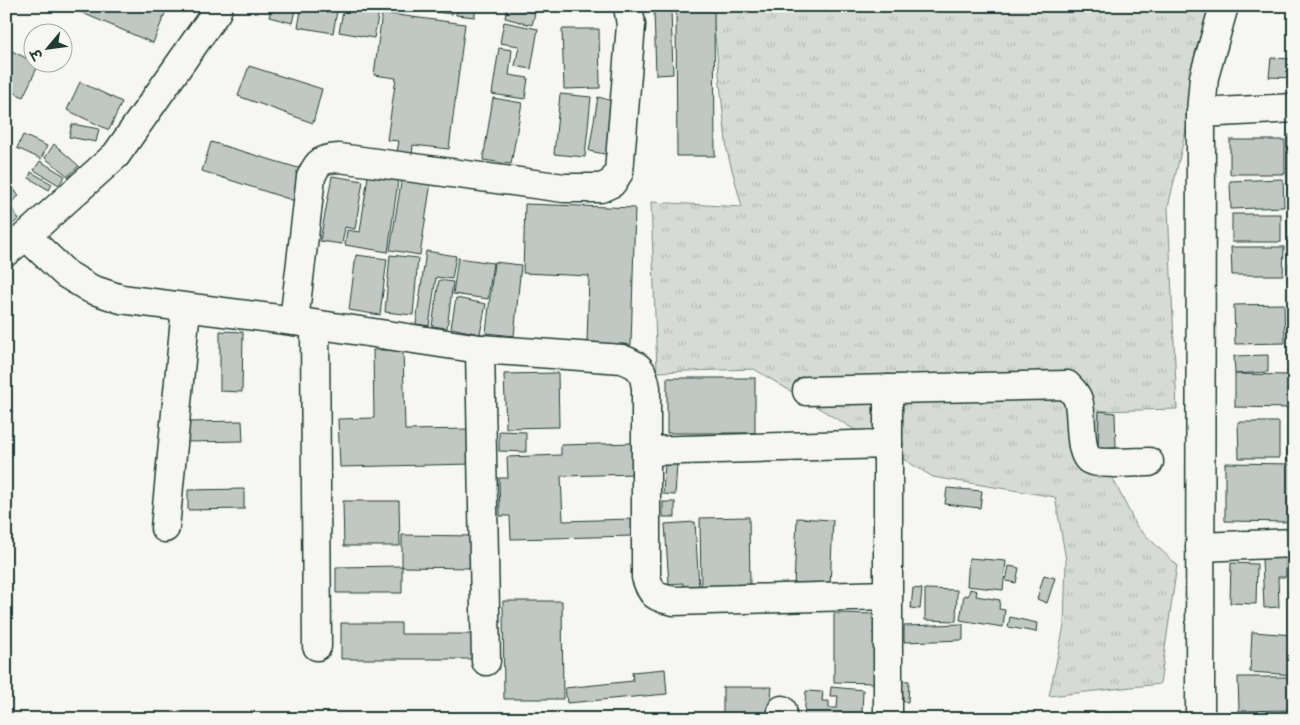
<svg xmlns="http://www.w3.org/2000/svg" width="1300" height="725" font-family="Mynerve,'Playpen Sans Deva',sans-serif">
  <defs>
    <pattern id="grass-tufts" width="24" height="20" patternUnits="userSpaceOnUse" patternTransform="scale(1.25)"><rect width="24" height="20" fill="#d6dbd6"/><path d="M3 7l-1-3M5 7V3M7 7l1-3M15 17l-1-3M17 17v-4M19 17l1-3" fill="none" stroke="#b7bdb8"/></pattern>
  </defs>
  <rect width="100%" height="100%" fill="#f6f6f2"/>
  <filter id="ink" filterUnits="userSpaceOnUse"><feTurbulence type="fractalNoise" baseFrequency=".02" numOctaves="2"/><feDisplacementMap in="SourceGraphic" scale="10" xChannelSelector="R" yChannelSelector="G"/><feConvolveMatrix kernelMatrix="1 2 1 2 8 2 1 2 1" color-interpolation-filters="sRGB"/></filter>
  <g filter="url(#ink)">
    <path fill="url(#grass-tufts)" stroke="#7a8c85" d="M712,6H1215L1168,207L1177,409L1099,411L1098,449L1137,527L1177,565L1160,684L1049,696L1064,626L1066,560L1055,497L933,477L754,369L657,372L651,202L742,207L727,151Z"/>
    <g fill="#c1c8c3" stroke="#1f3d34">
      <path d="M66,6L139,8L168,6L153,43Z"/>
      <path d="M272,6H296L292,23L269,17Z"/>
      <path d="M302,6H338L333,33L298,27Z"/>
      <path d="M344,6H380L374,38L339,32Z"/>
      <path d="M427,6H453L452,14L426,11Z"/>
      <path d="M457,6L475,9V17L456,15Z"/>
      <path d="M507,6L535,13L532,25L505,18Z"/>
      <path d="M671,8L673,74L656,75L654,9Z"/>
      <path d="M676,10H714L715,156H677Z"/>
      <path d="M382,13L465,24L449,149L413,145L412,155L397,152L399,141L387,140L396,78L374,75Z"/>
      <path d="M504,22L538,29L531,69L515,66L519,46L500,43Z"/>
      <path d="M562,29H599L600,88L564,89Z"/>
      <path d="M499,48L512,50L509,75L528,78L525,99L492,94Z"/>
      <path d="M12,51L32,61V62L39,64L23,97L6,88V63Z"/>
      <path d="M1271,58L1294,59V78L1269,77Z"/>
      <path d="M249,66L322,89L313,123L238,96Z"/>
      <path d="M80,82L122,102L109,130L67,110Z"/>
      <path d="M560,94L591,97L585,157L554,154Z"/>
      <path d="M598,97L620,103L615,156L589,151Z"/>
      <path d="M493,98L522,103L511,164L483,160Z"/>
      <path d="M72,124L99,129L96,142L69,137Z"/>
      <path d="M23,135L47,146L41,159L17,148Z"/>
      <rect x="1288" y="135" width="6" height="64"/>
      <rect x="1230" y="140" width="55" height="34"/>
      <path d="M211,142L305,170L295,201L202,171Z"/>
      <path d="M54,144L79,166L68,176L45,158Z"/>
      <path d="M40,161L65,176L59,185L34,170Z"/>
      <path d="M31,172L52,184L49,190L29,178Z"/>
      <path d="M332,176L363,181L355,229L345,227L342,244L320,241Z"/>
      <path d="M368,176L398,181L388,252L345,245L347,230L360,232Z"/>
      <path d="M402,177L431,182L420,255L390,250Z"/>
      <path d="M6,179L19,196L6,206Z"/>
      <path d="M1283,179L1284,207L1231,209L1230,181Z"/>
      <path d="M525,204L635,208L631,345L587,343L589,276L523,273Z"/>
      <path d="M11,207L19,219L6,229V211Z"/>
      <rect x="1232" y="214" width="49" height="28"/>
      <path d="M1287,219H1294V247H1288Z"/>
      <path d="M1231,247H1284L1283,275H1232Z"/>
      <path d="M426,251L456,256L452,279L436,277L429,326L416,324Z"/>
      <path d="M356,255L387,259L380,315L349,310Z"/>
      <path d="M390,255L418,258L413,315L385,312Z"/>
      <path d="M458,258L493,263L488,299L453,294Z"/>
      <path d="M494,262L521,265L514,336L486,333Z"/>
      <path d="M1289,263H1294V355H1291Z"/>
      <path d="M439,280L453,282L447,328L432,326Z"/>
      <path d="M456,298L486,304L480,334L451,328Z"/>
      <path d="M1284,304L1285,343L1235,344L1234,305Z"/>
      <path d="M220,331L243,332L242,392L220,391Z"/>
      <path d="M373,350H403L405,430L472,429L473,464L340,467L338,419L374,418Z"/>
      <path d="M1268,355V372L1235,374L1234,356Z"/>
      <rect x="1291" y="358" width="3" height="38"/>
      <path d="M558,373L559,427L506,428L504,374Z"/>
      <path d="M1235,374L1289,375V408L1235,407Z"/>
      <rect x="667" y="378" width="88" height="55"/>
      <path d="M1291,402L1294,403V415H1291Z"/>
      <path d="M1099,411L1115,413L1116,448L1098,449Z"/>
      <path d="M242,421L243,441L187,442L186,422Z"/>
      <path d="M1238,422H1279V458H1239Z"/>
      <path d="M1288,423H1294V461H1287Z"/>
      <path d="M499,431L526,432V452L499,451Z"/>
      <path d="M635,443L636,474L561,476L563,521L632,519L633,536L511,539L510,516H500L499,478H508L507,457L561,455V445Z"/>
      <path d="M1225,463L1294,464V522L1225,521Z"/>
      <path d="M665,464H677L675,495L663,494Z"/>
      <path d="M947,488L982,491L980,508L945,504Z"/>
      <path d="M244,489V509L188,510V490Z"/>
      <path d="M343,501H399L400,546H344Z"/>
      <rect x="663" y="502" width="12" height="15"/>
      <path d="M749,517L750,587L701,588L700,518Z"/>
      <path d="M797,518L833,520L830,586L794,585Z"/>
      <path d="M695,522L699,588L683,589V583L669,584L665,524Z"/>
      <path d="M402,535L475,536V568L402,567Z"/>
      <path d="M969,558L1006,561L1003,590L967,586Z"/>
      <path d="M1262,558H1286V577H1278L1279,607L1264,608Z"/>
      <path d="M1291,560L1294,561V594H1290Z"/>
      <path d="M1231,563L1257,564L1256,604L1230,603Z"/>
      <path d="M402,566V593H336V567Z"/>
      <path d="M1009,566L1019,568L1016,583L1006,581Z"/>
      <path d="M1044,575L1055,578L1047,603L1037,599Z"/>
      <path d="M913,588L922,589L920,609L911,608Z"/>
      <path d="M925,589L957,590L956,621L925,620Z"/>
      <path d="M970,589L977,591L976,596L1000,600L999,609L1005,610L1003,627L960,620L964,595L968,596Z"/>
      <path d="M503,601H562L563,699H504Z"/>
      <path d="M834,613L875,614L874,683L834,682Z"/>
      <path d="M1010,617L1037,623L1036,632L1008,627Z"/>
      <path d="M341,623H401V634H474V659H341Z"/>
      <path d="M963,624V640L904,642V626Z"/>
      <path d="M1252,632L1294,635V675L1250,672Z"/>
      <path d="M665,669L667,694L567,703L565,688L633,681L632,672Z"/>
      <path d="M1238,677H1292L1293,710L1239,711Z"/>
      <path d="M896,680L909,681L908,702L896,701Z"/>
      <path d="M723,687H772L769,719H723Z"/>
      <path d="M831,687L863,690L862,713H868V719L804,718L806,691L823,692L822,701H829V708H837L838,696H830Z"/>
      <path d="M1130,712V719H1081V713Z"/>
      <rect x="1281" y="712" width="9" height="7"/>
    </g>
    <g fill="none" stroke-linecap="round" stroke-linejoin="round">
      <defs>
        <g id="minor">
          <path d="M1201,113L1204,77L1224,6"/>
          <path d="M26,236L66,274L91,289L121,299L294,321L480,349L622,359C640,366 643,369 646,388V577C652,596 655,597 674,601L888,595"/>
          <path d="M6,252L26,236L116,155L217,11L218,6"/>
          <path d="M294,321L311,177C318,161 322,159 339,158L564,188H601L612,183L619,172L631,25L628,6"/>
          <path d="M315,325L317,646"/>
          <path d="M480,349L486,661"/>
          <path d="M807,391L1067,385C1073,391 1078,396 1079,404C1082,417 1079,454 1090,460C1099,465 1137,462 1149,462"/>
          <path d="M647,451L888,444"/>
          <path d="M165,528L186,308"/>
          <path d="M1200,547L1294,543"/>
          <path d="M782,710V719"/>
          <path d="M888,719V389"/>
          <path d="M1200,719L1201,113L1294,108"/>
        </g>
      </defs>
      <use href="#minor" stroke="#1f3d34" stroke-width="31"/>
      <use href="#minor" stroke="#f6f6f2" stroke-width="28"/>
    </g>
  </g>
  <rect width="1300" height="725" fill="none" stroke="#f6f6f2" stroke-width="25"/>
  <rect x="12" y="12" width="1275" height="700" fill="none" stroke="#1f3d34" stroke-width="2" filter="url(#ink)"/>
  <g transform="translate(48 48) rotate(241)"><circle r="24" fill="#f6f6f2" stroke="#a0aca6"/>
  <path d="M0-4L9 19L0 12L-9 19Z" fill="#1f3d34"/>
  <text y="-8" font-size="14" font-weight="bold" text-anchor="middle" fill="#1f3d34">उ</text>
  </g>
</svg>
